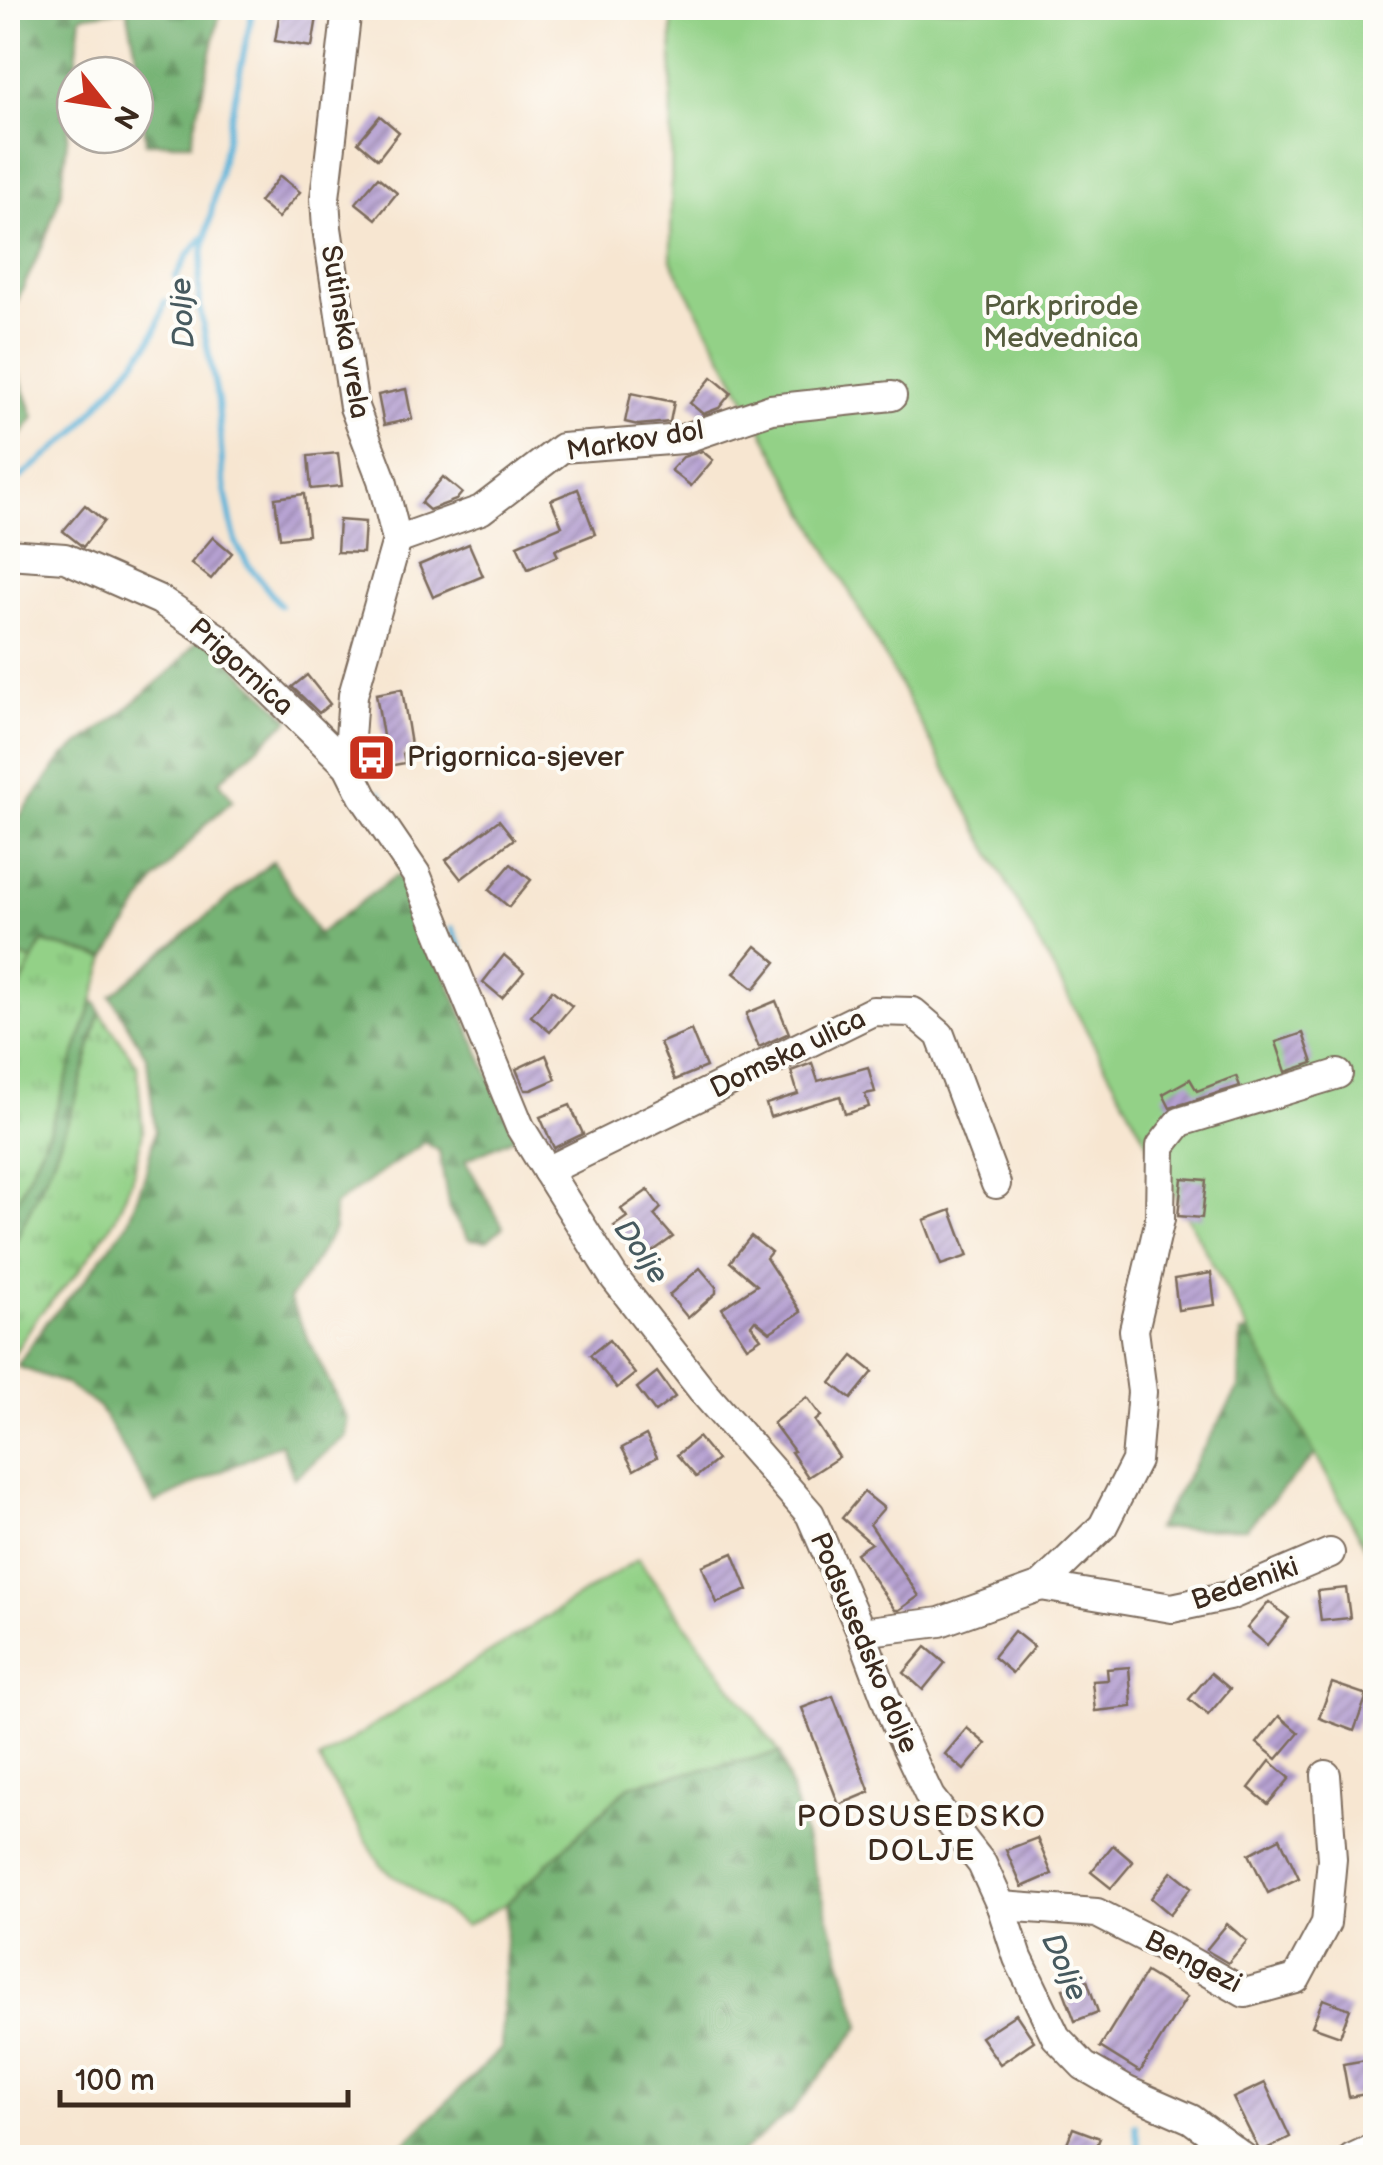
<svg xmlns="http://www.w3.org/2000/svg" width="1383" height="2165" font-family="'Balsamiq Sans',sans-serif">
  <defs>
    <pattern id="grass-tufts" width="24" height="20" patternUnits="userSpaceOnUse" patternTransform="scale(2.5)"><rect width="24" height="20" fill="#93d187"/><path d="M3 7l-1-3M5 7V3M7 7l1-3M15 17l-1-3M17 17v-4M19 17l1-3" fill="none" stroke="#79aa6e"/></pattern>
    <pattern id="forest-firs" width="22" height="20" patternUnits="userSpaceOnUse" patternTransform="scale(2.5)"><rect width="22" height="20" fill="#76b374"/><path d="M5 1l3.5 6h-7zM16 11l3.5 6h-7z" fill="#62925f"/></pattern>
    <pattern id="garden-furrows" width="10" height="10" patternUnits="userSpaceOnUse" patternTransform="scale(2.5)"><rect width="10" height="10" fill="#93d187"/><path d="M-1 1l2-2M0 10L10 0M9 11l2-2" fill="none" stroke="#79aa6e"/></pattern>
    <pattern id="building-hatch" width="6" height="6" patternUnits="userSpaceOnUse" patternTransform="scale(2.5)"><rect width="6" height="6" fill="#b6a1d2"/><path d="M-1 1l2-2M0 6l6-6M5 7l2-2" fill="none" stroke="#9583aa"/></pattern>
  </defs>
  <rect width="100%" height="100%" fill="#fdfcf7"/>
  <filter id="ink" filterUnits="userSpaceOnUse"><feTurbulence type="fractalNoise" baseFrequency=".01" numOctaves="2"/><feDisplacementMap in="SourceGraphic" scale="20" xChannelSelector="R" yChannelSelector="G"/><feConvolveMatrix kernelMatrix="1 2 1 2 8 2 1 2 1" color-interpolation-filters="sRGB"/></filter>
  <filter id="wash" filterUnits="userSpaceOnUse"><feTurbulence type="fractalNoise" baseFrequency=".0048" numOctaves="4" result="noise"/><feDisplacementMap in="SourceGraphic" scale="40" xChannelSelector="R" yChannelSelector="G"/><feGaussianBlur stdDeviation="2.25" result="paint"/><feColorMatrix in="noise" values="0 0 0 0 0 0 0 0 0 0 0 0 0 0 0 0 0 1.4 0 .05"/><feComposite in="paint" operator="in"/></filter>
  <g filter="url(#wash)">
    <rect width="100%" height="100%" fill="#f7e6d1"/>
    <g fill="url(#grass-tufts)" stroke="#677e52" stroke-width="2.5">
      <path d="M41,942L106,958L86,1025L49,1131L8,1220V1009Z"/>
      <path d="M100,1012L137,1065L143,1132L132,1179L115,1219L80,1270L37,1317L8,1363V1257L52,1162L75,1102Z"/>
      <path d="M638,1559L780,1753L630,1785L507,1903L465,1926L382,1867L319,1760Z"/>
    </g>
    <g fill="url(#forest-firs)" stroke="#586e49" stroke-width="2.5">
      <path d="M8,8H221L191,143H146L140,72L127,9L81,16L61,193L43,245L8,320Z"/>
      <path d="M8,345L34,417L17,441L8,439Z"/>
      <path d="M202,635L290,719L219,781L233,800L207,823L155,881L106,958L42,942L33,961L8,952V832L64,756L117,717L174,668Z"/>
      <path d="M273,861L318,934L397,875L410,893L516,1137L465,1160L503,1227L487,1241L469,1239L449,1210L439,1151L425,1142L333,1206L334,1229L309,1271L289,1299L347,1419L346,1436L294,1478L281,1443L155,1503L99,1407L66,1384L17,1366L44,1325L85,1280L127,1224L145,1176L155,1131L147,1058L111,996Z"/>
      <path d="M93,1001L97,1004L100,1012L75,1102L52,1162L8,1257V1220L49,1131Z"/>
      <path d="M1297,1326L1367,1400L1246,1528L1156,1529L1239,1388L1241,1333Z"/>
      <path d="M780,1753L861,2026L791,2112L736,2157H391L501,2049L507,1903L630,1785Z"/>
    </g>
    <path fill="#93d187" stroke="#677e52" stroke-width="2.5" d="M672,8H1375V1565L671,261Z"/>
    <path fill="url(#garden-furrows)" stroke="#677e52" stroke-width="2.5" d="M8,952L33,961L9,1010L8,1009Z"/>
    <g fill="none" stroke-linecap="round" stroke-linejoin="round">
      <g stroke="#5cb3d9" stroke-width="6">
        <path d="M253,8L203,253L199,282V305L218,401L223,478L232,526L237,545L247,563L280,605"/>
        <path d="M176,277L188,255L206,235"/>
        <path d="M8,494L15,482L74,434L148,345L156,330L165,301"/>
        <path d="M380,793L398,824"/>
        <path d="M452,928L469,967"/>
        <path d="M1135,2125L1140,2158"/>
      </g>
    </g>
    <g id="blocks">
      <g fill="url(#building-hatch)">
        <path d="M280,11L317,17L312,47L275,41Z"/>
        <path d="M380,116L399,132L378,159L358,142Z"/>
        <path d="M280,176L300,192L278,218L259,202Z"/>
        <path d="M378,177L397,193L376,219L356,203Z"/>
        <path d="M712,377L731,393L719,408L703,414L690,403Z"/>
        <path d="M406,389L412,419L384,425L378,395Z"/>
        <path d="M631,393L674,402L670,422L638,425L625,422Z"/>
        <path d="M702,451L713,460L691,486L671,470L683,457Z"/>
        <path d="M338,453L342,486L311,489L308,456Z"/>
        <path d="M443,477L462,493L456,500L429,510L421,503Z"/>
        <path d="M578,489L595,534L555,550L558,556L528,569L517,545L562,526L551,500Z"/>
        <path d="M304,494L308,535L280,538L275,498Z"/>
        <path d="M85,505L104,521L83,547L63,531Z"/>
        <path d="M339,520L365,522L363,553L337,552Z"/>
        <path d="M213,537L232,553L211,579L191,563Z"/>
        <path d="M469,544L483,576L433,597L419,565Z"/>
        <path d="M307,675L330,704L319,713L292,687Z"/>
        <path d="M402,689L412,751L403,753L405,763L388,766L376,694Z"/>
        <path d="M499,820L514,839L461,879L446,860Z"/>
        <path d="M511,864L531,880L509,907L489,890Z"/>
        <path d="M756,946L776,962L754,989L734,973Z"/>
        <path d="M504,955L524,972L502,998L483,982Z"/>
        <path d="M552,990L572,1006L550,1032L531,1016Z"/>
        <path d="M776,1001L789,1033L759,1047L747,1019V1013Z"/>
        <path d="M691,1030L706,1067L675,1080L660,1043Z"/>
        <path d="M1303,1033L1313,1063L1286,1072L1276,1042Z"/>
        <path d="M546,1055L556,1079L531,1090H525L516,1069Z"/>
        <path d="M812,1063L818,1081L868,1067L875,1092L865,1094L869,1107L845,1114L840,1096L770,1117L766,1104L798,1094L791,1071Z"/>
        <path d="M1236,1076L1240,1086L1170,1108L1163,1094L1190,1079L1197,1091Z"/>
        <path d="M570,1105L583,1134L554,1148L540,1117Z"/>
        <path d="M1182,1178L1206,1180L1202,1218L1178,1216Z"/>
        <path d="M648,1190L661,1208L654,1215L673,1237L639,1261L614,1226L627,1217L621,1209Z"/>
        <path d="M951,1210L968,1256L941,1265L924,1220Z"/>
        <path d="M751,1236L771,1252L766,1258L801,1312L770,1332L755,1320L751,1325L761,1338L747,1347L722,1308L757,1285L730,1262Z"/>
        <path d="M700,1268L716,1287V1293L688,1318L669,1295Z"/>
        <path d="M1211,1273L1215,1305L1178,1310L1174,1279Z"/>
        <path d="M609,1340L635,1374L617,1388L590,1355Z"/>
        <path d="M853,1356L873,1372L851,1399L831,1383Z"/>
        <path d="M657,1372L675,1397L655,1412L637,1388Z"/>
        <path d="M807,1397L821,1416L815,1421L839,1457L808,1477L791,1452L794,1451L773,1423Z"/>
        <path d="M646,1435L657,1457L634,1470L622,1448Z"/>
        <path d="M698,1437L717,1460L696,1477L677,1455Z"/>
        <path d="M864,1492L884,1508L870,1524L919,1596L899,1610H895L856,1553L871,1543L842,1518Z"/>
        <path d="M733,1553L748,1590L717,1603L702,1566Z"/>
        <path d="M1346,1588L1350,1618L1321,1621L1317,1591Z"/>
        <path d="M1269,1602L1289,1618L1267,1645L1247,1628Z"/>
        <path d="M1014,1631L1034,1647L1012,1673L993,1657Z"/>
        <path d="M926,1647L945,1663L923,1690L904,1673Z"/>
        <path d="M1129,1667L1132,1707L1095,1711L1092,1681L1108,1680L1107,1669Z"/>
        <path d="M1211,1673L1230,1689L1208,1715L1189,1699Z"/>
        <path d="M1332,1683L1367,1695L1354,1731L1319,1718Z"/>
        <path d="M833,1696L870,1792L839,1805L802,1708Z"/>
        <path d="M1279,1716L1299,1733L1277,1759L1257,1743Z"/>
        <path d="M967,1728L986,1744L964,1770L945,1754Z"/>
        <path d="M1270,1761L1290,1778L1268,1804L1249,1788Z"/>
        <path d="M1037,1838L1052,1874L1022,1887L1006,1850Z"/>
        <path d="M1280,1838L1299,1878L1268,1893L1249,1854Z"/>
        <path d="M1113,1845L1133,1862L1111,1888L1091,1872Z"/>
        <path d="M1172,1871L1192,1887L1170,1914L1151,1898Z"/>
        <path d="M1227,1924L1247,1941L1228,1963L1206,1950Z"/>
        <path d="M1146,1972L1187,1997L1140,2072L1100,2047Z"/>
        <path d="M1087,1980L1098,2012L1075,2021L1063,1989Z"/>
        <path d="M1323,1999L1350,2009L1340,2036L1312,2026Z"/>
        <path d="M1016,2014L1034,2041L1000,2064L981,2037Z"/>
        <path d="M1366,2060L1372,2093L1349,2097L1343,2064Z"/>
        <path d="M1265,2083L1290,2137L1260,2152L1233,2098Z"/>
        <path d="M1073,2128L1100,2138L1092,2158H1061Z"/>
      </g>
    </g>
  </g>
  <g filter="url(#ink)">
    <use href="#blocks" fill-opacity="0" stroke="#7d6c5d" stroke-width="2.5"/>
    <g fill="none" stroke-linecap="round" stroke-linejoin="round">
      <defs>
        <g id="minor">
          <path d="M347,8L325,198L327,228L354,407L382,480L397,540L353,695L348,766"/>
          <path d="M397,540L481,510L562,448L683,439L771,409L892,396"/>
          <path d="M8,554L65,558L160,600L216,637L348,766L363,796L416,874L520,1127L547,1171L613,1276L706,1395L810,1514L861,1632L896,1725L930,1797L982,1864L1001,1906L1018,1958L1056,2037L1084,2066L1127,2091L1191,2119L1244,2158"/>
          <path d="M547,1171L873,1011L913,1012L940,1035L996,1184"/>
          <path d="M1041,1586L1172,1608L1229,1596L1330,1553"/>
          <path d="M861,1632L940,1622L1041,1586L1103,1526L1136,1461L1142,1392L1134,1330L1160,1219L1161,1146L1180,1122L1338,1074"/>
          <path d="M1001,1906L1097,1913L1173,1952L1245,1993L1296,1979L1326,1923L1332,1859L1326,1775"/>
          <path d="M1352,2158L1376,2147"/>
        </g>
      </defs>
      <use href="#minor" stroke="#7d6c5d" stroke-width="32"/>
      <use href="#minor" stroke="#fff" stroke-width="28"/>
    </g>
  </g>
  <defs>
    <symbol id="bus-square" viewBox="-11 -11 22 22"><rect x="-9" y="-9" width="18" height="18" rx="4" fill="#c8321e" stroke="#fdfcf7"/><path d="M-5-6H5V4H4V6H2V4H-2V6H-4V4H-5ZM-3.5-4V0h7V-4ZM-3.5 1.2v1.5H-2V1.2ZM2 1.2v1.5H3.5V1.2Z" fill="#fff"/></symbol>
  </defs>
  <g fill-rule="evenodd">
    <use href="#bus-square" x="344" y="730" width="55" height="55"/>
  </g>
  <g text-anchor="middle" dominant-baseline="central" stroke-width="8" stroke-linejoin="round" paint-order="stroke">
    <g font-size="28" fill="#555c3e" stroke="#fdfcf7">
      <text x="1061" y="306">Park prirode<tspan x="1061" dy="32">Medvednica</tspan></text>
    </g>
    <g font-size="28" fill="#3b2a1e" stroke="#fdfcf7">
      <text transform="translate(345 332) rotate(80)">Sutinska vrela</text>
      <text transform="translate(635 441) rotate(-9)">Markov dol</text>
      <text transform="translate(241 667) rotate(42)">Prigornica</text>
      <text transform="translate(788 1054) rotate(-26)">Domska ulica</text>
      <text transform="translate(1245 1584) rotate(-19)">Bedeniki</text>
      <text transform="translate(864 1643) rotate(67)">Podsusedsko dolje</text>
      <text transform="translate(1193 1962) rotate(27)">Bengezi</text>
    </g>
    <g font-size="28" fill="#3b2a1e" stroke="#fdfcf7" text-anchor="start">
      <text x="407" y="757">Prigornica-sjever</text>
    </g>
    <g font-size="30" font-style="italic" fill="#475a5f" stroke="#fdfcf7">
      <text transform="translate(183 313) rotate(-93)">Dolje</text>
      <text transform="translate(641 1252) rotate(55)">Dolje</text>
      <text transform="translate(1064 1967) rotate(66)">Dolje</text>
    </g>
    <g font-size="30" letter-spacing="2.5" fill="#3b2a1e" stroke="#fdfcf7">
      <text x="922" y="1817">PODSUSEDSKO<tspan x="922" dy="34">DOLJE</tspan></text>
    </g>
  </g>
  <rect width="1383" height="2165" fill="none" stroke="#fdfcf7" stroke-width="40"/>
  <g transform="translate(105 105) rotate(120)"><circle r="48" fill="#fdfcf7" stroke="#afa8a0" stroke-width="2.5"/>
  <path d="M0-8L18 38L0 25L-18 38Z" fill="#c8321e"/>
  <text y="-15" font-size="28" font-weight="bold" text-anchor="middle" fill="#3b2a1e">N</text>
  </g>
  <path d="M60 2090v15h288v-15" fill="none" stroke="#3b2a1e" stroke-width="5"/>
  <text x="75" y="2090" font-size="30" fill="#3b2a1e" stroke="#fdfcf7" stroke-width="8" paint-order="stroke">100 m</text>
</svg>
